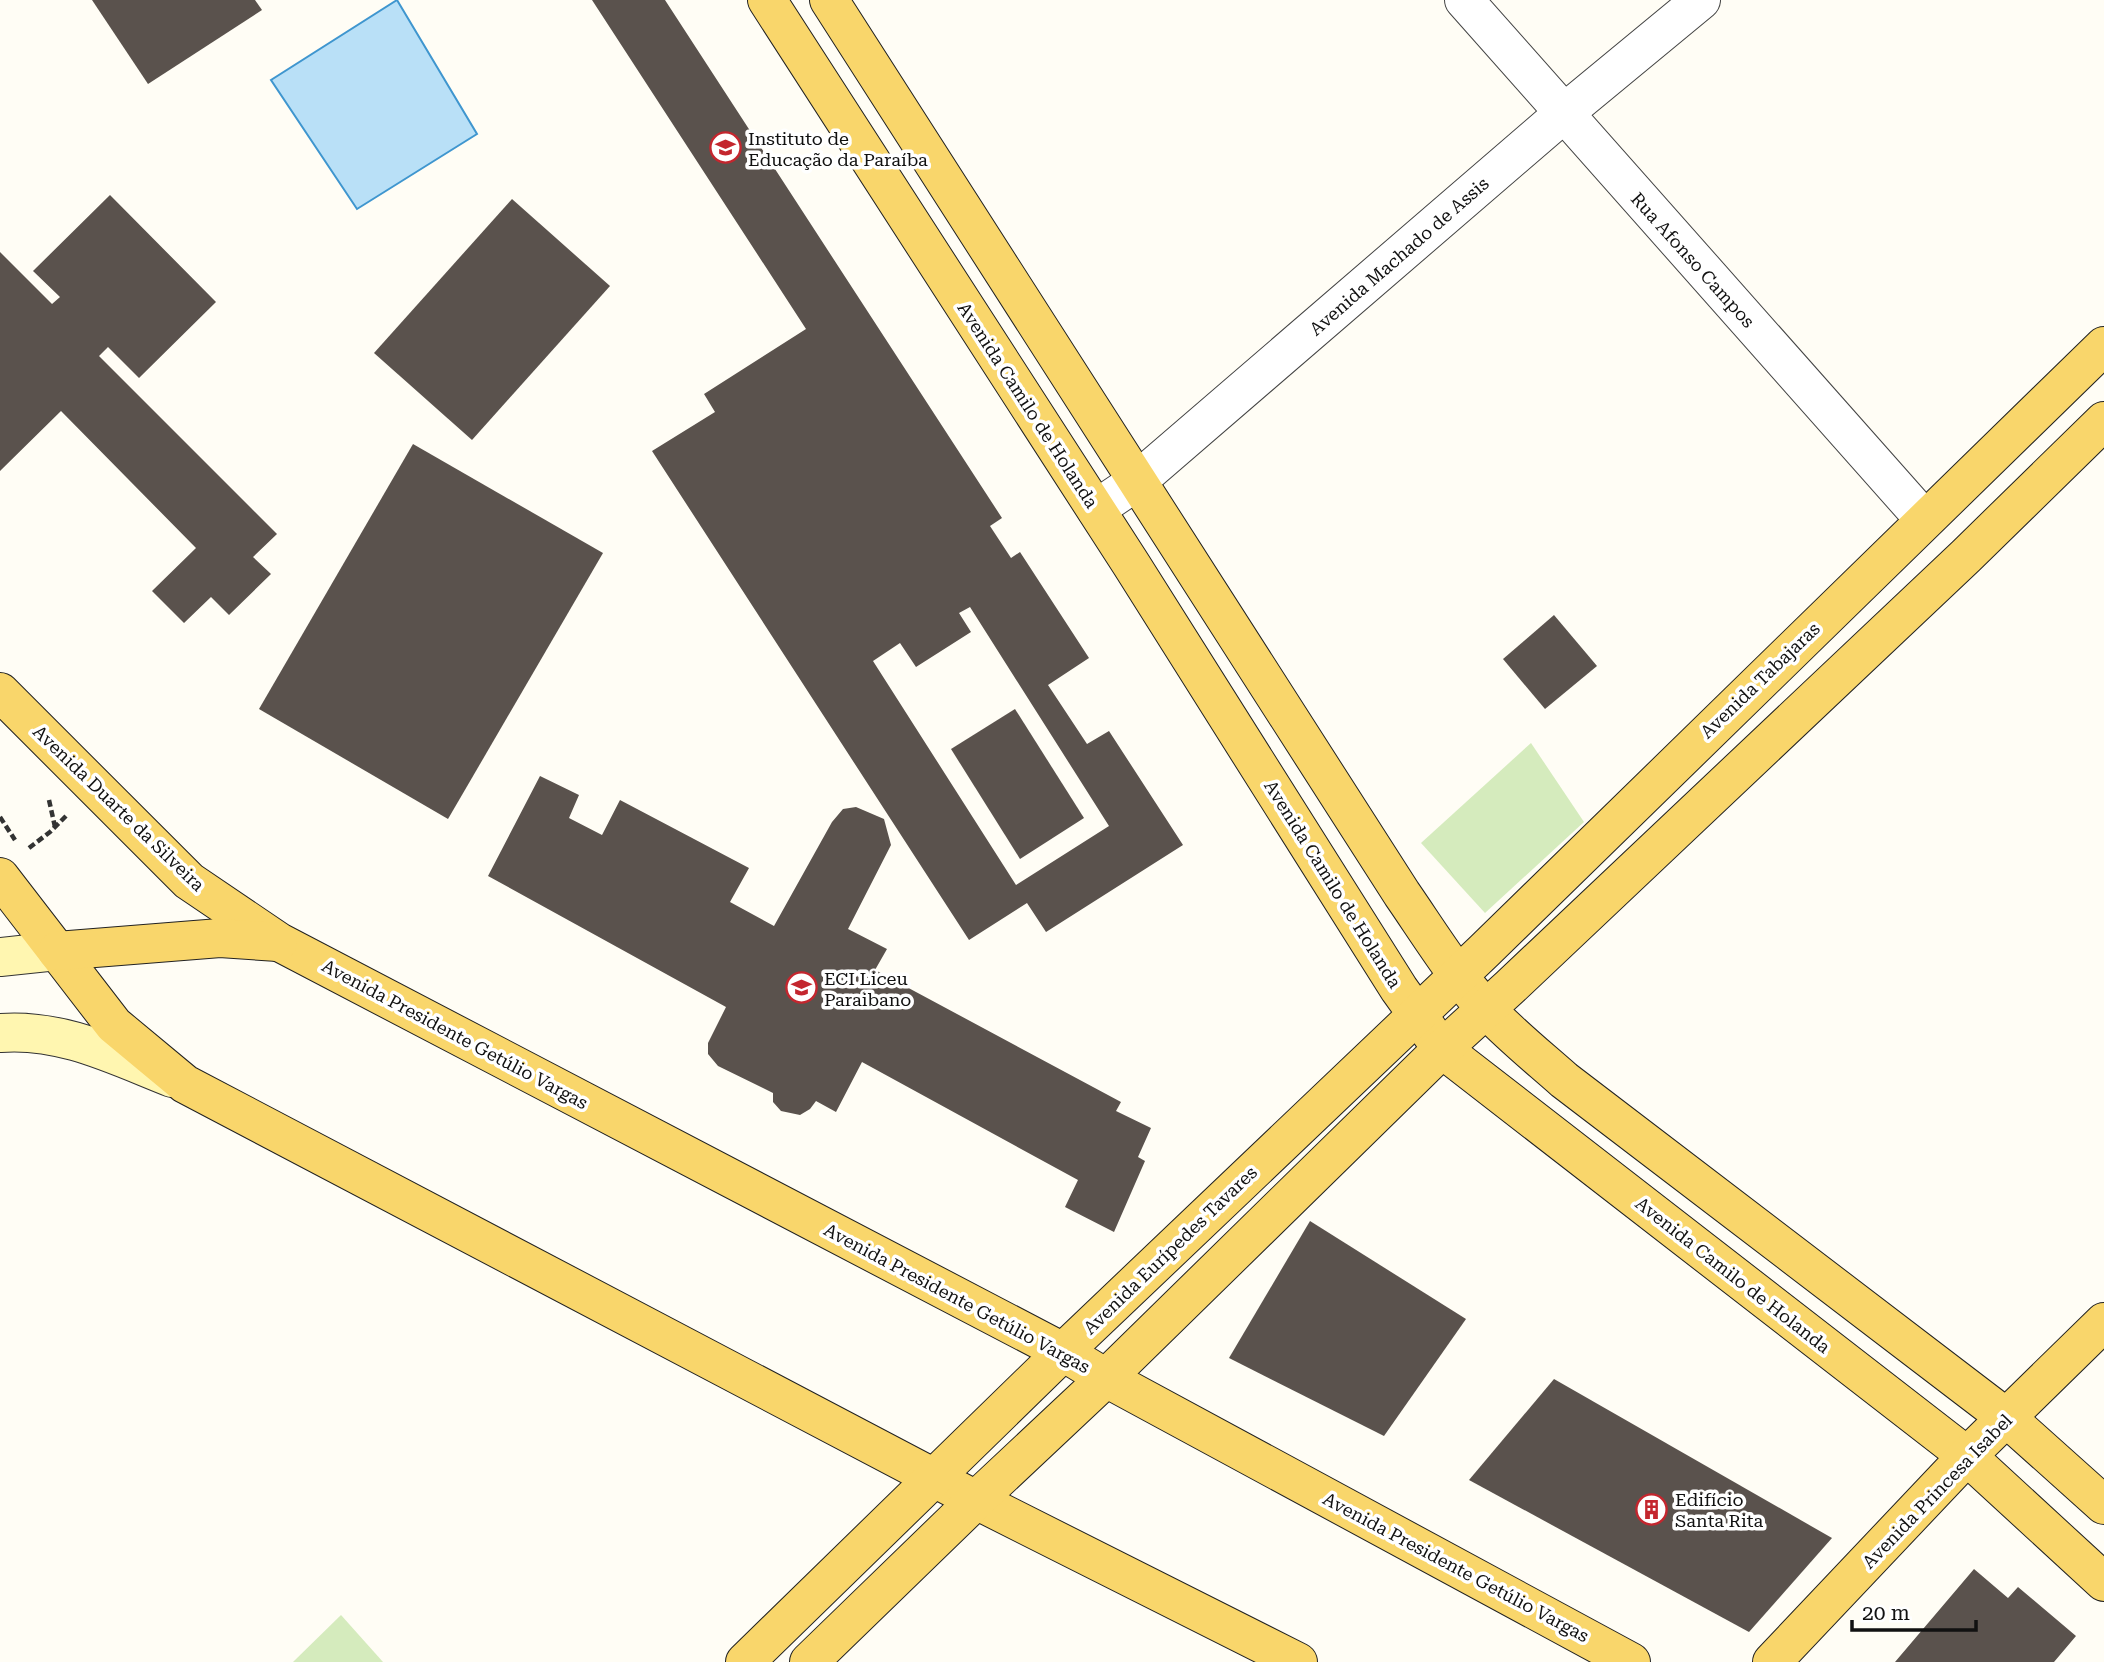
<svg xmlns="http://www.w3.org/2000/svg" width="2104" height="1662" font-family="'Roboto Serif',serif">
  <rect width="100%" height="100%" fill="#fffdf5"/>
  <g fill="#d5ebbd">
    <path d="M1531,743L1584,822L1485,913L1421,843Z"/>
    <path d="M341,1615L383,1662H293Z"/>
  </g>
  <path fill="#b9e0f7" stroke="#3f96cf" stroke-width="2" d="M397,0L477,134L357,209L271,80Z"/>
  <g fill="#5a524d" fill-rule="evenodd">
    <path d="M92,0H255L262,10L148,84Z"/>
    <path d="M592,0H665L1002,518L990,526L1011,558L1020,552L1089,658L1048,685L1087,744L1109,731L1183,845L1046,932L1027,903L969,940L652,451L715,412L704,394L806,329ZM970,607L1109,826L1016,885L873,661L900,643L916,667L971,632L959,613Z"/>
    <path d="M110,195L216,302L139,378L108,347L99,356L277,534L253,557L271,574L229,615L211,597L184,623L152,591L196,548L61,411L0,471V252L52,304L60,297L33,271Z"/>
    <path d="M512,199L610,286L472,440L374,353Z"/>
    <path d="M413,444L603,553L448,819L259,709Z"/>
    <path d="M1554,615L1597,666L1545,709L1503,659Z"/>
    <path d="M1015,709L1084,818L1020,859L951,749Z"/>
    <path d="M540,776L579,795L569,818L602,835L620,800L749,868L730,902L774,926L832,822L843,809L856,807L884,819L891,845L848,929L887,949L875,970L1121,1102L1116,1111L1151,1128L1138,1157L1145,1161L1114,1232L1065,1207L1078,1180L862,1062L836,1112L816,1101L810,1109L800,1115L781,1111L773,1102V1093L718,1066L708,1054V1043L726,1007L488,876Z"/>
    <path d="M1310,1221L1466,1319L1384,1436L1229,1358Z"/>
    <path d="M1554,1379L1832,1538L1749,1632L1469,1480Z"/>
    <path d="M1974,1569L2008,1598L2018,1587L2076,1636L2054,1662H1895Z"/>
  </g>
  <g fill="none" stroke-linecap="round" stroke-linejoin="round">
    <defs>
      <g id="street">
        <path d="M1464,0L1924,519"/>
        <path d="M1096,509L1136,482L1563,114L1701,0"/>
      </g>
      <g id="secondary">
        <path d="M0,957L57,951"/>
        <path d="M0,1033C62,1028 116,1056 172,1078"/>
      </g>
      <g id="primary">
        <path d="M767,0L1131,564L1399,989L1442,1049L1967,1456L2104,1582"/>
        <path d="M829,0L1402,894C1429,933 1455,976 1488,1011C1512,1036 1538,1057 1564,1080L2008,1419L2104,1505"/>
        <path d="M0,692L189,881L279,942L1063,1352L1106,1378L1631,1662"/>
        <path d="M0,877L114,1025L185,1084L976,1500L1298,1662"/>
        <path d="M57,951L220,938L278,942"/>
        <path d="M745,1662L1063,1352L1484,951L2104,346"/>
        <path d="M809,1662L976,1500L1106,1378L1442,1049L1510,987L1966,556L2104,421"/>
        <path d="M1772,1662L1967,1456L2104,1322"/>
      </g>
    </defs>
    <use href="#street" stroke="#444" stroke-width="40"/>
    <use href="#secondary" stroke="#333" stroke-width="40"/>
    <use href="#primary" stroke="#222" stroke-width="40"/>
    <g stroke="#333" stroke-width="4.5" stroke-dasharray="7 3.5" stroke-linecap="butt">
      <path d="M49,800L55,827"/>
      <path d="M0,817L15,840"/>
      <path d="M29,848L50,832L67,815"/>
    </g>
    <use href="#street" stroke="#fff" stroke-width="38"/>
    <use href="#secondary" stroke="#fff6b0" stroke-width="38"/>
    <use href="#primary" stroke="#f9d66b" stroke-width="38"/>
  </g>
  <defs>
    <symbol id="school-ring" viewBox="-11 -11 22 22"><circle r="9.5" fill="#fff" stroke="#c4262e" stroke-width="1.5"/><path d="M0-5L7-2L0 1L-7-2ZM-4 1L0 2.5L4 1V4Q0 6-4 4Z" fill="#c4262e"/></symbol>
    <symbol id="building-ring" viewBox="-11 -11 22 22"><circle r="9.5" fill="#fff" stroke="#c4262e" stroke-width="1.5"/><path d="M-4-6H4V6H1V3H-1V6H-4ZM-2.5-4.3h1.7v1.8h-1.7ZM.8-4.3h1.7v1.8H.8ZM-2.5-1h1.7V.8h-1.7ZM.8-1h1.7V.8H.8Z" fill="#c4262e"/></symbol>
  </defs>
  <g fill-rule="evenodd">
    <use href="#school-ring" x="708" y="130" width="35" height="35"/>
    <use href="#school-ring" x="784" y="970" width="35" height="35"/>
    <use href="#building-ring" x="1634" y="1492" width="35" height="35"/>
  </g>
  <g text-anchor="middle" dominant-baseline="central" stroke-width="7" stroke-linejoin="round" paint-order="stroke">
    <g font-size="18" fill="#111" stroke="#fff" text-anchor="start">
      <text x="748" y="138">Instituto de<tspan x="748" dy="21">Educação da Paraíba</tspan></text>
      <text x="824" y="978">ECI Liceu<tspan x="824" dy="21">Paraibano</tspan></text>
      <text x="1675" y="1499">Edifício<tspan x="1675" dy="21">Santa Rita</tspan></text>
    </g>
    <g font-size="18" fill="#111" stroke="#fff">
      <text transform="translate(1399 256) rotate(-41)">Avenida Machado de Assis</text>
      <text transform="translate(1693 260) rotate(48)">Rua Afonso Campos</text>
      <text transform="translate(1028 405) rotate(57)">Avenida Camilo de Holanda</text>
      <text transform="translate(1760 680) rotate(-44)">Avenida Tabajaras</text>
      <text transform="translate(119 808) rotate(44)">Avenida Duarte da Silveira</text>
      <text transform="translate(1333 884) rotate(58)">Avenida Camilo de Holanda</text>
      <text transform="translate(455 1034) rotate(28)">Avenida Presidente Getúlio Vargas</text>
      <text transform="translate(1170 1250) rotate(-44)">Avenida Eurípedes Tavares</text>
      <text transform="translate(1733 1275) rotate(38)">Avenida Camilo de Holanda</text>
      <text transform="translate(957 1298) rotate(28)">Avenida Presidente Getúlio Vargas</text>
      <text transform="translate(1937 1491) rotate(-46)">Avenida Princesa Isabel</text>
      <text transform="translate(1456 1567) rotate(28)">Avenida Presidente Getúlio Vargas</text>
    </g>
  </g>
  <path d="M1852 1620v10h124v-10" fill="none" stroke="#111111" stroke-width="3.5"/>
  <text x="1862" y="1620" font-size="21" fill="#111111" stroke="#ffffff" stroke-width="5" paint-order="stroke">20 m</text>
</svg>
